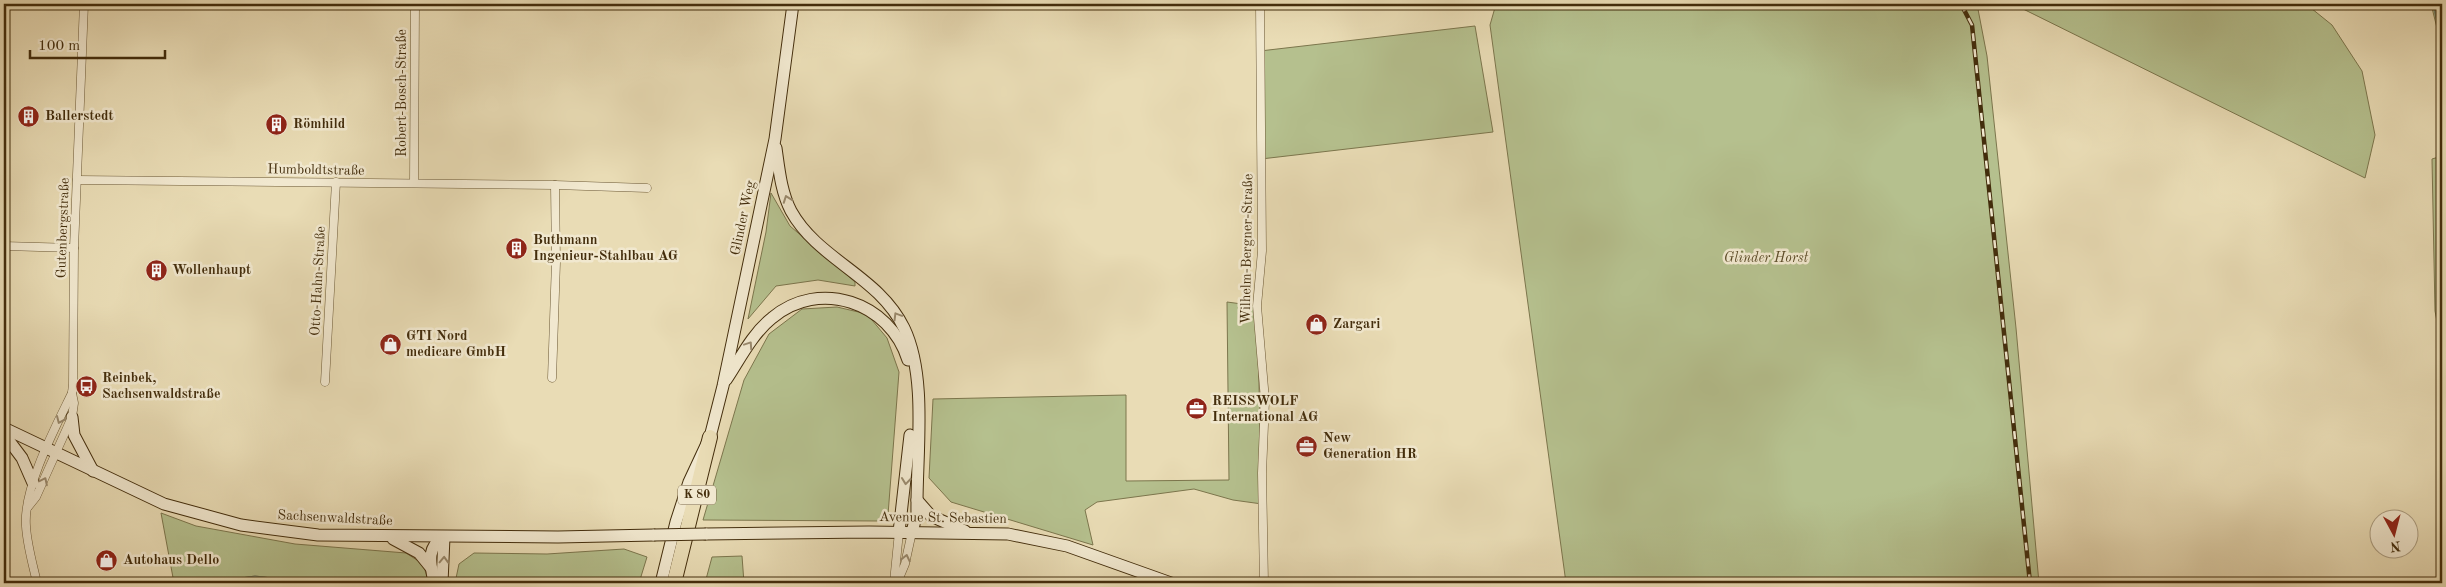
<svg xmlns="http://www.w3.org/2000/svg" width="2446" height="587" font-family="'Old Standard TT',serif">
  <rect width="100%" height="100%" fill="#e9dcb5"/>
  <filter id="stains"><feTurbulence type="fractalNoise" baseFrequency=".004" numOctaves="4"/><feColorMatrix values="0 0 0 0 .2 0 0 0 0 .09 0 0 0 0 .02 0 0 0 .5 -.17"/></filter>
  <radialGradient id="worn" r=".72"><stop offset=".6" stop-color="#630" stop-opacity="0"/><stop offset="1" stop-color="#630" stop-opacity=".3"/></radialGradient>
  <g fill="#b5c08e" stroke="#7c764d">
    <path d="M1496,4H1977L1987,56L2016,328L2039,583H1566L1490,25Z"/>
    <path d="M2013,4H2306L2332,25L2362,71L2375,135L2365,178Z"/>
    <path d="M2431,4H2442V48Z"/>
    <path d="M1475,26L1493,132L1261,159L1260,51Z"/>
    <path d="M2442,156V348L2435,311L2432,159Z"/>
    <path d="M771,193L790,226L855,282V286L818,280L776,286L748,319L766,232Z"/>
    <path d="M1227,302L1257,306L1262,504L1233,500L1194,489L1097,502L1085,510L1093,545L951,502L929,478L933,399L1126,395V481L1229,480Z"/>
    <path d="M837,307L867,314L887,338L899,372L888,515L879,521L703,520L744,380L769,334L802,309Z"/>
    <path d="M161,513L196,526L295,544L406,553L423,564L429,583H314L255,576L221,581L220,583H174Z"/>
    <path d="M624,549L647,557L639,583H455L459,564L474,553L547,554Z"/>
    <path d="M742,556L744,583H705L712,557Z"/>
  </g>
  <path fill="#97bcad" stroke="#75836d" d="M255,576L314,583H220V581Z"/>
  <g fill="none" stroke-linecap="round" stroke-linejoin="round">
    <path stroke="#75836d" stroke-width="2.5" d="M2433,4L2442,39"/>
    <defs>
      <g id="street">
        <path d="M1260,4L1262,251L1257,306L1265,400L1262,473L1264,583"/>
        <path d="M77,180L555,185L647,188"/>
        <path d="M414,183L415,4"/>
        <path d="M4,246L74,248"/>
        <path d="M552,378L556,262L555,185"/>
        <path d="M325,382L336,182"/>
        <path d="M28,507L36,497L72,417L74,403L72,393"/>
        <path d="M894,582L899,532"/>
        <path d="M37,583C33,565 27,545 26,526C23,488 55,428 72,393L73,384L74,248L84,4"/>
        <path d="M897,583L905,564L912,532"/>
      </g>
      <g id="secondary">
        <path d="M776,148C779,169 781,192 791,211C818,260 879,276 904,328C928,378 916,456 917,513L912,532"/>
        <path d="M726,380C740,359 752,334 772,318C819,278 890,302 908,360"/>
        <path d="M72,417L74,435L93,471"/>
        <path d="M4,428L164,504L241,525L318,535L558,537L654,535"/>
        <path d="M4,434L22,458L33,483"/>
        <path d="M917,500L931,516L965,531"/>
        <path d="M899,532L910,435"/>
        <path d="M706,534L869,532L1008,534L1067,546L1171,583"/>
        <path d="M393,539L419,553L432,569"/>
        <path d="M434,583C431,565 425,548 444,537"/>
        <path d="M442,583L444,537"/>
        <path d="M661,583L676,522L689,482L710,437L723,386L775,139L793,4"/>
      </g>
      <path id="highway" d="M674,583L710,437"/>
    </defs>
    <use href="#street" stroke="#6c5936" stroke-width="9"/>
    <use href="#secondary" stroke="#432d0c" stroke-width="13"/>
    <use href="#highway" stroke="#432d0c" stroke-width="16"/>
    <use href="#street" stroke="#f1e8cf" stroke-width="8"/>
    <use href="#secondary" stroke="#f1e8cf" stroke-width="11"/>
    <use href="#highway" stroke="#e9dcb5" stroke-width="14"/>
    <defs>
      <path id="rail" d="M1961,4L1972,25L2030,583"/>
    </defs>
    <use href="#rail" stroke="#432d0c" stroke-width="4.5"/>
    <use href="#rail" stroke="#f1e8cf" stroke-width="2.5" stroke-dasharray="8" stroke-linecap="butt"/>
    <defs>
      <path id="secondary-bridge" d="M654,535L706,534"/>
    </defs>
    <use href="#secondary-bridge" stroke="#432d0c" stroke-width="13" stroke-linecap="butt"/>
    <use href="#secondary-bridge" stroke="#f1e8cf" stroke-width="11"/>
  </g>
  <defs><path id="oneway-chevron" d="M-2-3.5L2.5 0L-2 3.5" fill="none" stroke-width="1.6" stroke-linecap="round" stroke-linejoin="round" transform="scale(1.25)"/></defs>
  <g stroke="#9a8a6e">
    <use href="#oneway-chevron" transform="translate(787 199) rotate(-110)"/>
    <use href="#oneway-chevron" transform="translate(897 316) rotate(-121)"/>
    <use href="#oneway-chevron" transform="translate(749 345) rotate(-56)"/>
    <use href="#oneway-chevron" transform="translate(60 420) rotate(114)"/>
    <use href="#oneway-chevron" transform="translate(44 481) rotate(-64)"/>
    <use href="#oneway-chevron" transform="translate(906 481) rotate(96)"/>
    <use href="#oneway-chevron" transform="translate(906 558) rotate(-77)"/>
    <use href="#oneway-chevron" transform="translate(444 560) rotate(-88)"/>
  </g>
  <defs>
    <symbol id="building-disc" viewBox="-11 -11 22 22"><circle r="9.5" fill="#8f2418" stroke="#f1e8cf"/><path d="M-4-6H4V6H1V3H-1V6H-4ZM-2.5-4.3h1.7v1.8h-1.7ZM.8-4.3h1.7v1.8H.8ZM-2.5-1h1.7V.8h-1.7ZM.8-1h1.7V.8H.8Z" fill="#fff"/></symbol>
    <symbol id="shop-disc" viewBox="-11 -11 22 22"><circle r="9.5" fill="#8f2418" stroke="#f1e8cf"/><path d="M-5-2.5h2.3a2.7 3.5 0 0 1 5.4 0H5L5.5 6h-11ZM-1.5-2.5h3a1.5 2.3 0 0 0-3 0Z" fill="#fff"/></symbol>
    <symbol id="bus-disc" viewBox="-11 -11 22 22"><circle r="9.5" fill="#8f2418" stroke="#f1e8cf"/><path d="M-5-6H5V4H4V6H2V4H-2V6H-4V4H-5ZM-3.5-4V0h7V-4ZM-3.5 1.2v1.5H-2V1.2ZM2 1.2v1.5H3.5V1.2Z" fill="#fff"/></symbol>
    <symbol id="office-disc" viewBox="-11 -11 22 22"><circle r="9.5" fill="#8f2418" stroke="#f1e8cf"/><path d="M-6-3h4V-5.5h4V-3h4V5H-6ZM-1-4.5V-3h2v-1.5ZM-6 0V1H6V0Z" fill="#fff"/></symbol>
  </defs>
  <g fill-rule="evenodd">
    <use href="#building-disc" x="16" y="104" width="25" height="25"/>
    <use href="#building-disc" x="264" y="112" width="25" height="25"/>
    <use href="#building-disc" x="504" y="236" width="25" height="25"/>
    <use href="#building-disc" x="144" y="258" width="25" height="25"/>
    <use href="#shop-disc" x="1304" y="312" width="25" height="25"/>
    <use href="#shop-disc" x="378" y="332" width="25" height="25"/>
    <use href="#bus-disc" x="74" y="374" width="25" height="25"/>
    <use href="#office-disc" x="1184" y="396" width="25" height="25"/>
    <use href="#office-disc" x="1294" y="434" width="25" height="25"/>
    <use href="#shop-disc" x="94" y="548" width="25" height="25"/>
  </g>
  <g text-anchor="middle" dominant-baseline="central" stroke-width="5" stroke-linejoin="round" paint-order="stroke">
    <rect fill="#f1e8cf" stroke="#776546" stroke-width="1" x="678" y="485.5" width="38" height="19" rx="4"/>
    <g font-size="12" font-weight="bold" fill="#432d0c">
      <text x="697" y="495">K 80</text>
    </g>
    <g font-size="14" fill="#432d0c" stroke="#f1e8cf">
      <text transform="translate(402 93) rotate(-90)">Robert-Bosch-Straße</text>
      <text transform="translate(316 170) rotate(1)">Humboldtstraße</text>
      <text transform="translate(743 218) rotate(-78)">Glinder Weg</text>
      <text transform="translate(63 228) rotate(-88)">Gutenbergstraße</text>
      <text transform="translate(1247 249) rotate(-89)">Wilhelm-Bergner-Straße</text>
      <text transform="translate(318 281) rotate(-87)">Otto-Hahn-Straße</text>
      <text transform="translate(335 518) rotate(3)">Sachsenwaldstraße</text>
      <text transform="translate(943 518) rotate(1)">Avenue St. Sebastien</text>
    </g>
    <g font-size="14" font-weight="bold" fill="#432d0c" stroke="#f1e8cf" text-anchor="start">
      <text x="45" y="116">Ballerstedt</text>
      <text x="293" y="124">Römhild</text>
      <text x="533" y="240">Buthmann<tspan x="533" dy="16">Ingenieur-Stahlbau AG</tspan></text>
      <text x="172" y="270">Wollenhaupt</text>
      <text x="1333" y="324">Zargari</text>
      <text x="406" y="336">GTI Nord<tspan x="406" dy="16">medicare GmbH</tspan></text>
      <text x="102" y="378">Reinbek,<tspan x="102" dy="16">Sachsenwaldstraße</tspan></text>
      <text x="1212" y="401">REISSWOLF<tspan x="1212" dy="16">International AG</tspan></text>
      <text x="1323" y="438">New<tspan x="1323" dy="16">Generation HR</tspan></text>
      <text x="123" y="560">Autohaus Dello</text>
    </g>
    <g font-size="14" font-style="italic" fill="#5a4a26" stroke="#f1e8cf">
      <text x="1766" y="258">Glinder Horst</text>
    </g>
  </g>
  <rect width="2446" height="587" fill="none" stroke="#e9dcb5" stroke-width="20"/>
  <rect x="5" y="5" width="2436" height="577" fill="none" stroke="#432d0c" stroke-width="2.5"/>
  <rect x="10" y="10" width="2426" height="567" fill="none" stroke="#432d0c"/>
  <g transform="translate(2394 534) rotate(173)"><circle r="24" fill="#f1e8cf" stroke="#ab9d81"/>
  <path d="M0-4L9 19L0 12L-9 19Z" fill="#8f2418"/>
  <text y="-8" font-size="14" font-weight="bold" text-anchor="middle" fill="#432d0c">N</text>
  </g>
  <path d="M30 50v8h135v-8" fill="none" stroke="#432d0c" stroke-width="2.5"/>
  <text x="38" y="50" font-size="15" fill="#432d0c" stroke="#f1e8cf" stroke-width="4" paint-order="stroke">100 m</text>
  <rect width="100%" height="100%" filter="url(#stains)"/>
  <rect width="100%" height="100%" fill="url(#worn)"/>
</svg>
